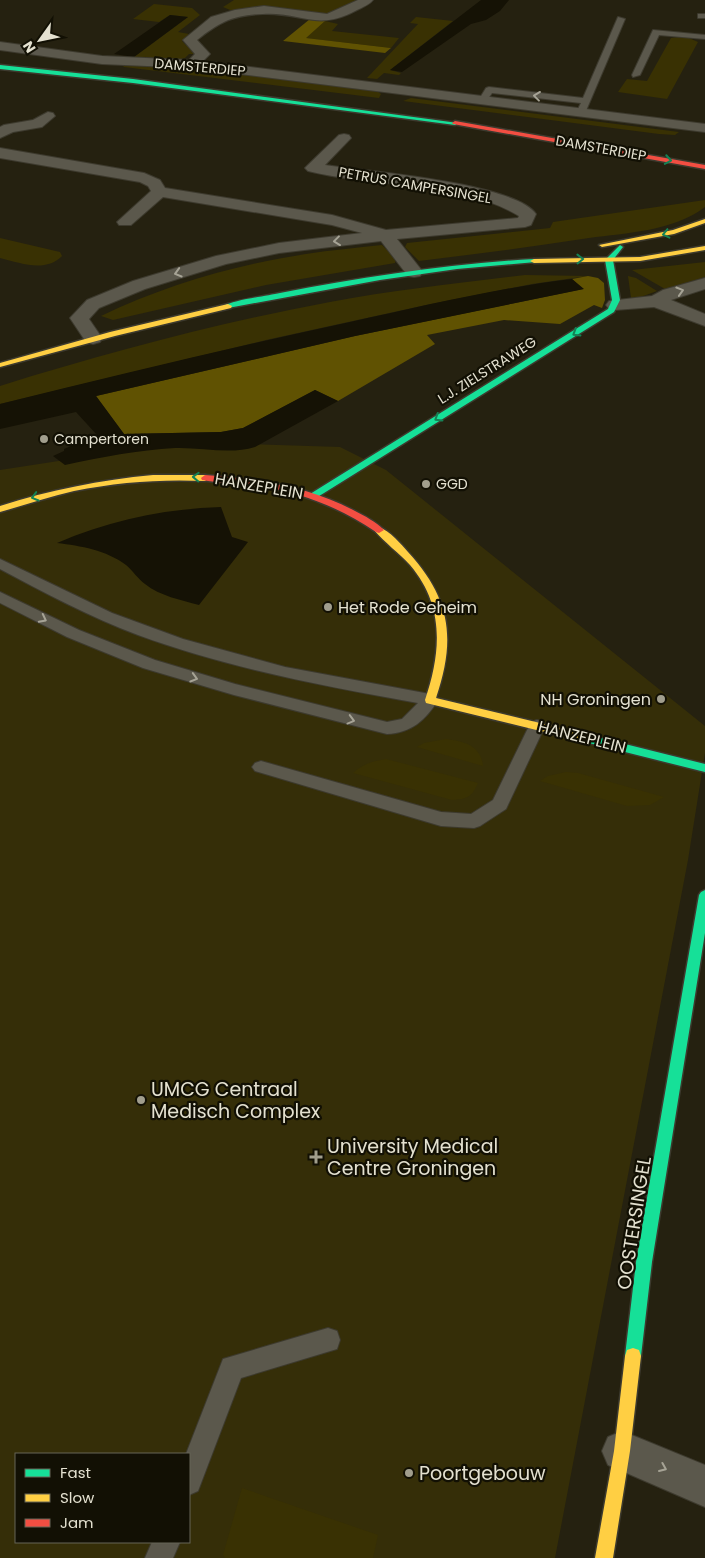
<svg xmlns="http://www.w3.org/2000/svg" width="705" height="1558" font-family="Poppins,sans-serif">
  <rect width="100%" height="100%" fill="#252110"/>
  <path fill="#352e08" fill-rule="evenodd" d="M182,442L340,447L386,470L705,726V753L688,860L555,1558H0V470ZM16,1454H189V1542H16Z"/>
  <g fill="#393103">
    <path d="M234,0H360L328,15L235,12L223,7Z"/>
    <path d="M154,4L192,8L200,15L178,32L189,34L182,41L195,54H189L185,58L180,59L134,57L188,17L170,15L159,22L133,19Z"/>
    <path d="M416,17L453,21L390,70L401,73L399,75L384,73L377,79L367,78L418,24L410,23Z"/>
    <path d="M325,21L338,24L332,31L399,38L391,48L305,38Z"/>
    <path d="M680,37L689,38L698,42L667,99L618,92L627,79L647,81L671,38Z"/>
    <path d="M122,65L205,69L377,91L381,94L379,98L124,67Z"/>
    <path d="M411,98L679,132L675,135L659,134L403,101Z"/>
    <path d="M705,200V207C674,231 626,233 589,238C532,247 476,254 419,261L405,247L407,243L550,228L553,222Z"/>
    <path d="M0,238L60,252L62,256C45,273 21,263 0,258Z"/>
    <path d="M382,245L396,259L395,263L266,285L113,320L101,316C166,285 235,265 306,254C331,250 356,248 382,245Z"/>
    <path d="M705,262V277L665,289L632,270Z"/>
    <path d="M525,275L588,276L532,284L426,305L266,340L0,404V386C109,352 218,323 330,302C394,290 460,283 525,275Z"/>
    <path d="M628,276L636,278L657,291L635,299L631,298Z"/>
    <path d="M446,739C464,741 481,746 483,766L417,747L424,743Z"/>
    <path d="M386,759L478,783C472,797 467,799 452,800L353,773C363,764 373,761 386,759Z"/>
    <path d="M566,772L578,773L664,797L650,805L627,806L540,781L548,776Z"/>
    <path d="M242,1488L378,1535L373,1558H225L223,1555Z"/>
  </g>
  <g fill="#605202">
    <path d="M310,19L325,21L306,38L391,48L385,53L283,41Z"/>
    <path d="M588,276L598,278L604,283L605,300L602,308L594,305L560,324L504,320L427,335L435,344L338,401L315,390L243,428L221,432L124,434L96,396L355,336L583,289L572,279Z"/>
  </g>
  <g fill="#151205">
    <path d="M481,0H509L500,11L486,20L471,24L402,72L390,70Z"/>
    <path d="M170,15L188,17L134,57L114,54Z"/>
    <path d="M572,279L584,289L355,336L96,396L124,434L221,432L243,428L315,390L338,401L255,447C230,455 201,447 175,448C138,450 102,457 65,465L53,456L64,451V449L97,435L76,412L0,429V404C116,375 233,347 350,322C423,306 497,288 572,279Z"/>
    <path d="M221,507L232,537L248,542L199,605C181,600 160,596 145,584C138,579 133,571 126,565C106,550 81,546 57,543C110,520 164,509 221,507Z"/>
  </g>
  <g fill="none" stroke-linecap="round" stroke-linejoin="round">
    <defs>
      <g id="lane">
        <rect x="698" y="14" width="7" height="4"/>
        <path d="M618,17L625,19L585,113H579L577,111L581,103L492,93L485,103L482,104L478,101L486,88L489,87L583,98Z"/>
        <path d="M653,30L705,35V39L659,35L640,75L633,77L632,75Z"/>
        <path d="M0,559L112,613L183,639L285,667L430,694L436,696L438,700C426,720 411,733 387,734L234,695L143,668L67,637L0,603V592L79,630L155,660L235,684L387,722L402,719L418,703C324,686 228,668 138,635C90,617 45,593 0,569Z"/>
        <path d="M537,720L543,722L545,726L506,809L480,826L474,828L441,826L255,771L252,767L255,763L261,761L441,812L471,814L493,800L529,726L531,722Z"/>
        <path d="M328,1328L337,1331L340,1340L337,1349L241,1378L198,1491L189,1495V1454H186L223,1359Z"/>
        <path d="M152,1542H180L173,1558H145Z"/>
      </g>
      <g id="street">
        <path d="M358,0H373C369,5 363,7 357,10C317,32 302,12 263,14C233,15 220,22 197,40L210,54L203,61L705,124V132L192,68L102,64L0,50V42L102,56L189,60L195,54L183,40L211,17L235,10L264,6L327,14Z"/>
        <path d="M48,112L53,113L55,116L42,127L13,132L0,138V127L4,125L33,120Z"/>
        <path d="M344,134L349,135L351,138L325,165C365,171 515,183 536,214L531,225L525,227L397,239L423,272L420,276L414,277L408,276L381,241L279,253L226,264L145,289L99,308L89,319L102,338L100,342L93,344L86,342L70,318L87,300L133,281L216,256L279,243L362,233L332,225L163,197L131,225H119L117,222L151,191L148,186L140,182L0,158V148L144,173L160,180L165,188L332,215L386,230L518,218L519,216C460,180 374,188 308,171L305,168L308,165L339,135Z"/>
        <path d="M705,278V289L671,300L705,314V326L654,307L615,310L609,309L606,305L609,301L652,296L663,290Z"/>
        <path d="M622,1431L705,1465V1507L608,1465L602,1451L608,1437Z"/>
      </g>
      <g id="fast">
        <path d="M0,65L133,79L458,123L455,125L133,83L0,69Z"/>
        <path d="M620,245L623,247L613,260L620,300L614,312L316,498H310V494L608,309L612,300L605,260Z"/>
        <path d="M534,259L538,261L536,262L457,269L380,280L228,308L224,306C233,300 267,296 280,293C364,277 448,264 534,259Z"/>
        <path d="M577,732L705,764V772L573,739L572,736L573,733Z"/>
        <path d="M705,890V933L652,1262L641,1356L639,1362L633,1364L627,1362L625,1356L636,1262L699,895L701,892Z"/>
      </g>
      <g id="slow">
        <path d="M705,219V223L674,234L602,247L599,245L673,230Z"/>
        <path d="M705,246V250L640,261L534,263L530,261L534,259L640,257Z"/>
        <path d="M228,304L232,306L231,308L115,336L0,367V363L110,332Z"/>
        <path d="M153,475H205L209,478L205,481C161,479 118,482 74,491C49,497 25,505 0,512V506C50,490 100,480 153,475Z"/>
        <path d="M379,527C390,531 401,544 408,552C451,599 456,639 436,698L577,732L581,733L582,736L581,739L577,740L426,703L425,700C441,653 445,606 410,565C399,553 385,543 374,530Z"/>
        <path d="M633,1348L639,1350L641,1356L630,1451L613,1558H595L614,1451L625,1356L627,1350Z"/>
      </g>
      <g id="jam">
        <path d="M455,121L705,165V169L453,124L452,123Z"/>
        <path d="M205,475C257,479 309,486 355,511C365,516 376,522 384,530L379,533L376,532C338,506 297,491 252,485C235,483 218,483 202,480L201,478Z"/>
      </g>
    </defs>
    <use href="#lane" stroke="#3d3a2e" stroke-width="2"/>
    <use href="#street" stroke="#3d3a2e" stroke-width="2"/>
    <use href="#fast" stroke="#3d3a2e" stroke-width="3"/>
    <use href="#slow" stroke="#3d3a2e" stroke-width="3"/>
    <use href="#jam" stroke="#3d3a2e" stroke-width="3"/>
    <use href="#lane" fill="#5b584c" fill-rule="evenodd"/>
    <use href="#street" fill="#5b584c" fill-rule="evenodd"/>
    <use href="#fast" fill="#16e098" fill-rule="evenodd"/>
    <use href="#slow" fill="#ffcf43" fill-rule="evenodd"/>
    <use href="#jam" fill="#f24e42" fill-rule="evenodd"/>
  </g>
  <defs><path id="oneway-chevron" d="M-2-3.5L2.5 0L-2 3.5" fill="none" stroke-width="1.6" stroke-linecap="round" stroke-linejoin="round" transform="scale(1.25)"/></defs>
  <g stroke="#a6a395">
    <use href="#oneway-chevron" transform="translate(537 96) rotate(-173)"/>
    <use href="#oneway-chevron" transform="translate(337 241) rotate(173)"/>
    <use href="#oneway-chevron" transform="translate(178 273) rotate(164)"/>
    <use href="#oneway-chevron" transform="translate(680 291) rotate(-17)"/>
    <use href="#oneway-chevron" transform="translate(43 619) rotate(27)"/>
    <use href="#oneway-chevron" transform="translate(194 678) rotate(16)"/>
    <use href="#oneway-chevron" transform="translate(351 720) rotate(15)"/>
    <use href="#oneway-chevron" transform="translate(663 1468) rotate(23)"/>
  </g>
  <g stroke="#148255">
    <use href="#oneway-chevron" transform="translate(668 160) rotate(10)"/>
    <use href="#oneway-chevron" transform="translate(666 234) rotate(167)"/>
    <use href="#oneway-chevron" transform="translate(580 259) rotate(-1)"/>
    <use href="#oneway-chevron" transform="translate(576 333) rotate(148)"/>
    <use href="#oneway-chevron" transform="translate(438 418) rotate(148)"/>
    <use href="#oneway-chevron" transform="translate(196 477) rotate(-178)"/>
    <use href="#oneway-chevron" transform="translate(35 497) rotate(164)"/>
  </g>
  <g fill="#a19e8d" stroke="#121004" stroke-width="2">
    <circle cx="44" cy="439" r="5"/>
    <circle cx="426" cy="484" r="5"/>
    <circle cx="328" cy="607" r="5"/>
    <circle cx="661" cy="699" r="5"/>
    <circle cx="141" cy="1100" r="5"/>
    <path d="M313.5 1149.5h5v5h5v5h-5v5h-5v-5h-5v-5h5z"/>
    <circle cx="409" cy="1473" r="5"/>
  </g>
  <g text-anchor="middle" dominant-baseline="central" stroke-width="4.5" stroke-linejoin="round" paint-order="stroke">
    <g font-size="14" fill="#e4e1d0" stroke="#121004">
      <text transform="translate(200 67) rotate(5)">DAMSTERDIEP</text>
      <text transform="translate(601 148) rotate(10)">DAMSTERDIEP</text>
      <text transform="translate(415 185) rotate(10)">PETRUS CAMPERSINGEL</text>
      <text transform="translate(487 370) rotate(-32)">L.J. ZIELSTRAWEG</text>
    </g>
    <g font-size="14" fill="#e4e1d0" stroke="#121004" text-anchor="start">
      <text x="54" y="439">Campertoren</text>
      <text x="436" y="484">GGD</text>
    </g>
    <g font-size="16" fill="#e4e1d0" stroke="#121004">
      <text transform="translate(259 486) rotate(10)">HANZEPLEIN</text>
      <text transform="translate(582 737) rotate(14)">HANZEPLEIN</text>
    </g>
    <g font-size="16" fill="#e4e1d0" stroke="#121004" text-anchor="start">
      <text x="338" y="607">Het Rode Geheim</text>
      <text x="651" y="699" text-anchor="end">NH Groningen</text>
    </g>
    <g font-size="19" fill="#e4e1d0" stroke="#121004" text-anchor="start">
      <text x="151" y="1089">UMCG Centraal<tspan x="151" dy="22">Medisch Complex</tspan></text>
      <text x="327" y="1146">University Medical<tspan x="327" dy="22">Centre Groningen</tspan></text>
      <text x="419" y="1473">Poortgebouw</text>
    </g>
    <g font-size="19" fill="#e4e1d0" stroke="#121004">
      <text transform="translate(634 1223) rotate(-81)">OOSTERSINGEL</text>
    </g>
  </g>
  <rect x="15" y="1453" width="175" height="90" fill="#121004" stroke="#666456"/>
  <rect x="25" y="1469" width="25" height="8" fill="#16e098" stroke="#666456"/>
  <text x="60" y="1478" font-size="15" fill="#e4e1d0">Fast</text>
  <rect x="25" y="1494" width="25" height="8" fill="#ffcf43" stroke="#666456"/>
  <text x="60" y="1503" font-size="15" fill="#e4e1d0">Slow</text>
  <rect x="25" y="1519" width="25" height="8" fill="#f24e42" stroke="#666456"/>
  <text x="60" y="1528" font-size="15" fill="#e4e1d0">Jam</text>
  <g transform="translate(40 40) rotate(237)" stroke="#121004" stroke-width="4" paint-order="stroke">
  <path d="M0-4L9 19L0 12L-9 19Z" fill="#e4e1d0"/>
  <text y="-8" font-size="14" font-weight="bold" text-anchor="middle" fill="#e4e1d0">N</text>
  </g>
</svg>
